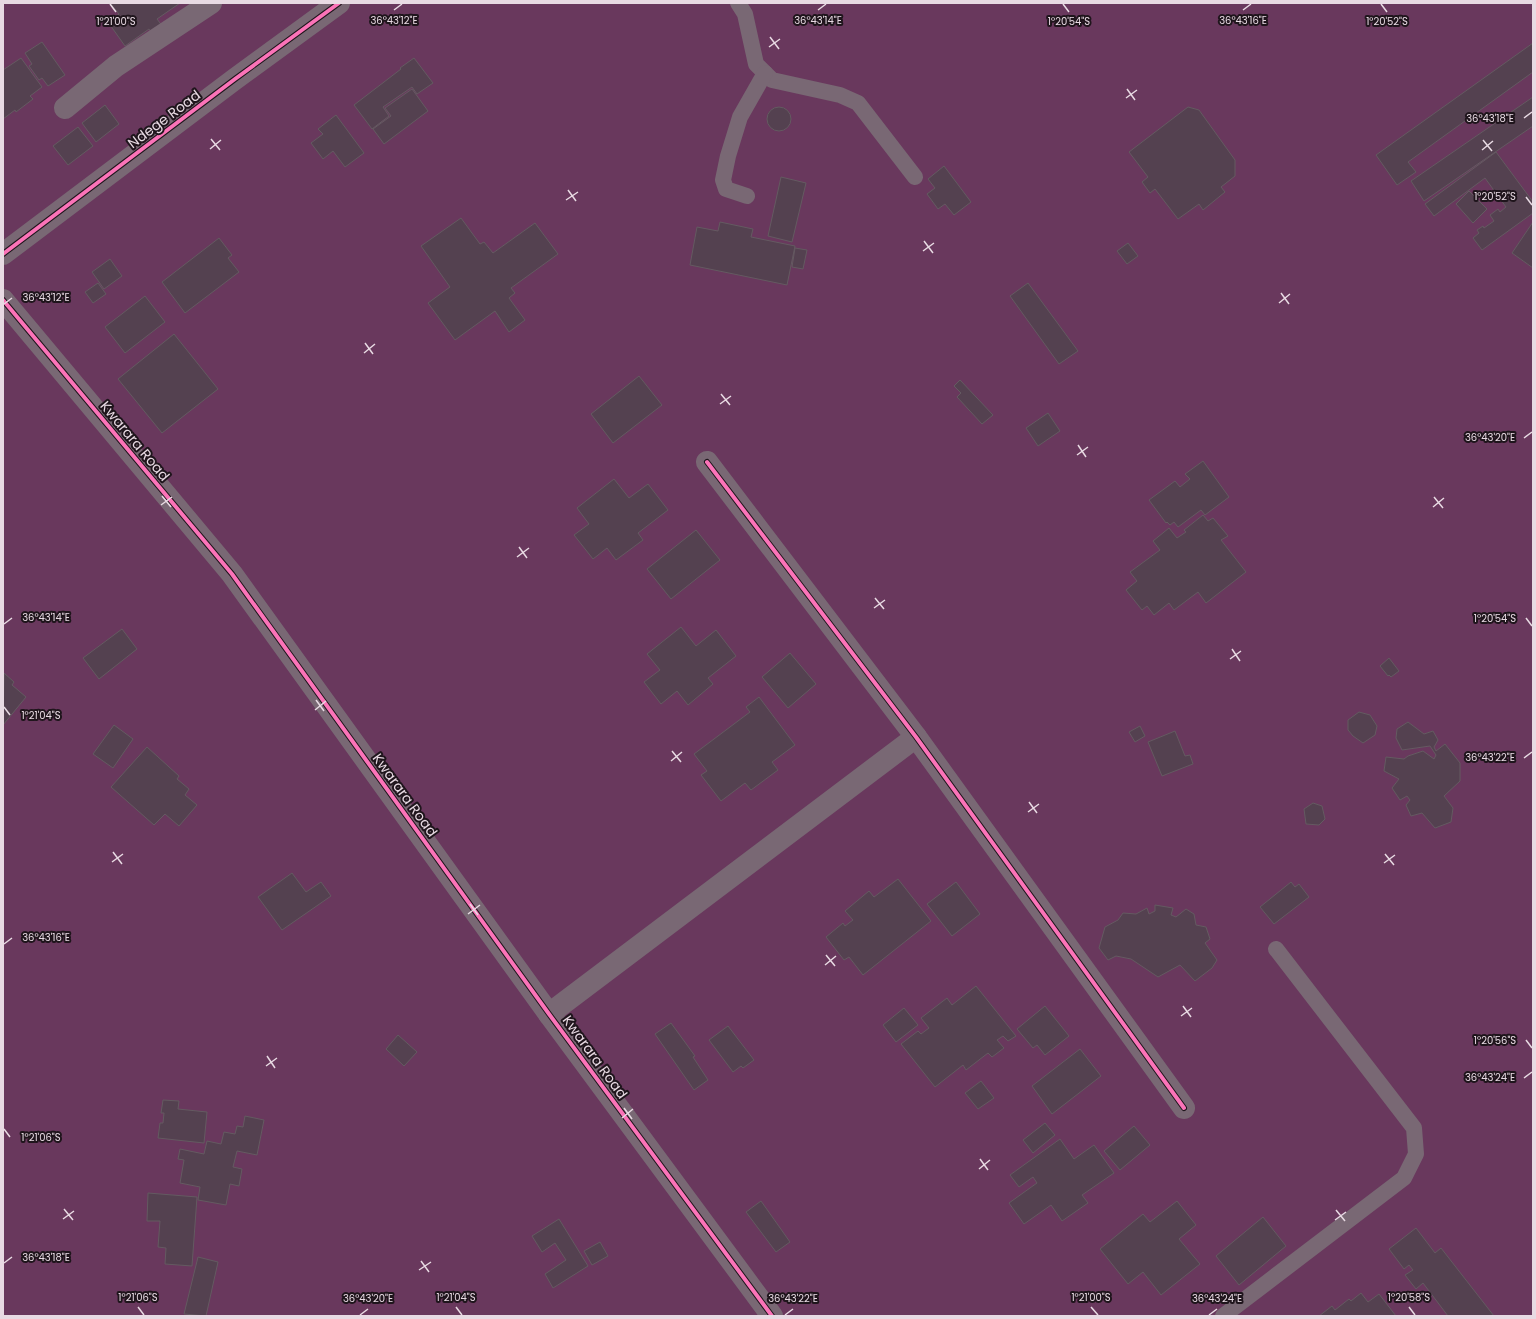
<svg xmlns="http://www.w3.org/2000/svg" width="1536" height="1319" font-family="Poppins,sans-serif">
  <rect width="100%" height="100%" fill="#392e36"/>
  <rect fill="#69385d" x="3" y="3" width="1530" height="1313"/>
  <g fill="#544150" stroke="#645a61">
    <path d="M110,3H180L157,19L163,27L152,34L149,29L125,46L108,22L119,14Z"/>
    <path d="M42,42L65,75L48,86L42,78L39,80L29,66L32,64L25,53Z"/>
    <path d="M1533,43V72L1408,162L1416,172L1397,185L1376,155Z"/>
    <path d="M21,58L42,87L30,96L33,99L16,112L15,110L3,119V70Z"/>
    <path d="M414,58L433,83L417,94L412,87L383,107L389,116L372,129L354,105L401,69L400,68Z"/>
    <path d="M412,89L428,111L384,144L373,129L391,116L385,108Z"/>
    <path d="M1533,97V126L1424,201L1411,181Z"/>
    <path d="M105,105L119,124L96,142L82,123Z"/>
    <circle cx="779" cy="119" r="12"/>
    <path d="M1188,107L1199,110L1235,160V176L1221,187L1225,192L1203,210L1199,204L1178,219L1155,189L1150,193L1142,182L1148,177L1129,152Z"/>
    <path d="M336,115L364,153L345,167L333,151L323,159L311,143L323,134L318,129Z"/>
    <path d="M78,127L93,146L68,165L53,146Z"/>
    <path d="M1496,152L1533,202V213L1482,250L1473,238L1479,233L1477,230L1483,226L1484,228L1494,221L1490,215L1498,209L1500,212L1506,207L1485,178L1434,216L1425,204Z"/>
    <path d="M944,166L971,202L954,215L945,204L938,209L927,194L935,188L928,179Z"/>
    <path d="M781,177L806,183L792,242L768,236Z"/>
    <path d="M1469,191L1487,209L1473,223L1456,204Z"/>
    <path d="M461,218L480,244L484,242L493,253L535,223L558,254L511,288L515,293L509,298L525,320L509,332L495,311L455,340L428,303L450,287L421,246Z"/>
    <path d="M720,222L753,229L751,237L795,246L787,285L690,265L697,227L718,231Z"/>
    <path d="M1533,222V268L1512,253Z"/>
    <path d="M219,238L232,255L228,258L239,272L185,313L162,282Z"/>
    <path d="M1128,243L1138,256L1127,264L1117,251Z"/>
    <path d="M795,248L807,250L803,269L792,267Z"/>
    <path d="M110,259L122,276L104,289L92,272Z"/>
    <path d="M98,283L106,294L93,303L85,292Z"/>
    <path d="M1028,283L1078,351L1059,364L1010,296Z"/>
    <path d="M145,296L165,322L125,353L105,327Z"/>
    <path d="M174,334L218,389L162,433L118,379Z"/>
    <path d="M639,376L662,405L613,443L591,414Z"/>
    <path d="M960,380L993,415L982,424L957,397L961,393L954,386Z"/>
    <path d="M1048,413L1060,431L1038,446L1026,428Z"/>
    <path d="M1203,461L1229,497L1205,515L1201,510L1178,527L1174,522L1170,525L1167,522L1166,523L1149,500L1175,481L1180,487L1190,479L1185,474Z"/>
    <path d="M614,479L629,498L648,484L668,510L638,533L643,540L616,560L607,548L593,559L574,535L589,524L577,508Z"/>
    <path d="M1203,515L1208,521L1213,518L1228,536L1221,540L1246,572L1206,603L1198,592L1174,610L1169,603L1154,615L1147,606L1142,610L1126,590L1137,581L1130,572L1160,550L1153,541L1169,528L1177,538L1186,532L1184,530Z"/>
    <path d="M696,530L720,560L671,599L647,569Z"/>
    <path d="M681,627L696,646L716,630L736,656L708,678L713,684L688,705L677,691L661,704L644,682L660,670L647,654Z"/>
    <path d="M122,629L137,649L99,679L83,658Z"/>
    <path d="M790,653L816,684L788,708L762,677Z"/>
    <path d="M1389,658L1399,671L1391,677L1389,675L1388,676L1380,666Z"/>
    <path d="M4,673L14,682L12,685L26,697L3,725Z"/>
    <path d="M759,697L795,745L772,762L778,770L751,790L745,783L721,801L701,775L707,771L694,754L750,712L746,707Z"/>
    <path d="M1359,712L1370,715L1377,726L1375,735L1363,743L1353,736L1348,730V720Z"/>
    <path d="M1408,722L1424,734L1433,731L1438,740L1434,747L1436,751L1445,744L1460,763V781L1444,796L1453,808L1451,822L1435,828L1422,813L1411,816L1406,805L1410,800L1407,796L1400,800L1392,788L1399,779L1384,771L1386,757L1404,759L1408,756L1423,751L1434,759L1436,755L1430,746L1402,750L1396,738L1397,729Z"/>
    <path d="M114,725L133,739L113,768L93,754Z"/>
    <path d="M1140,726L1145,736L1135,742L1129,732Z"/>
    <path d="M1175,731L1185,756L1190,755L1193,764L1162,776L1148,742Z"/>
    <path d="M147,747L179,776L177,779L189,789L185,795L197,805L179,826L165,814L154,825L111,787Z"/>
    <path d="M1313,803L1322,806L1325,819L1319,825L1306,824L1304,809Z"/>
    <path d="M292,873L306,892L321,882L331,896L282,930L258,897Z"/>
    <path d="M898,879L931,921L863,975L849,957L844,960L826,937L843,923L845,926L853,920L845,911L869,891L874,897Z"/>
    <path d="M956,882L980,914L952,936L927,904Z"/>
    <path d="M1291,882L1295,887L1299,884L1309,897L1274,924L1260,907Z"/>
    <path d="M1155,905L1173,908L1171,915L1176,917L1186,909L1194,914L1196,925L1206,927L1210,939L1205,943L1217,960L1212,968L1195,981L1180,965L1158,977L1131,959L1116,956L1108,960L1099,948L1105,927L1118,920L1123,913L1136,914L1147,908L1149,914L1155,911Z"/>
    <path d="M976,986L1016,1036L1008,1041L1003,1036L997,1040L1004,1048L992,1057L988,1053L966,1070L963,1065L935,1087L901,1044L918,1031L921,1034L929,1028L921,1018L947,998L952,1005Z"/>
    <path d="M1045,1006L1069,1036L1045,1055L1037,1045L1033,1048L1017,1029Z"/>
    <path d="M904,1008L918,1025L896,1042L883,1025Z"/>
    <path d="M671,1023L695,1056L693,1057L708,1080L694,1090L655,1034Z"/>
    <path d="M728,1026L754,1060L743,1068L741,1066L733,1072L709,1040Z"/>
    <path d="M398,1035L417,1052L404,1066L386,1049Z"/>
    <path d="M1080,1049L1101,1076L1052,1114L1032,1086Z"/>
    <path d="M981,1081L994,1098L978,1109L965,1093Z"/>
    <path d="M163,1100L179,1101L178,1109L207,1112L204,1143L158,1138L160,1123H163L164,1113H161Z"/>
    <path d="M245,1116L264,1120L257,1155L237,1151L233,1167L242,1169L239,1186L230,1184L226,1205L198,1200L200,1187L180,1183L184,1160L178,1159L180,1149L204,1154L207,1141L221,1144L224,1132L235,1134L237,1126L243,1127Z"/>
    <path d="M1045,1123L1055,1135L1033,1153L1023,1140Z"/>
    <path d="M1134,1126L1150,1145L1120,1170L1104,1151Z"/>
    <path d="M1060,1139L1074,1159L1094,1145L1114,1173L1082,1195L1088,1203L1062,1221L1051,1205L1024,1224L1009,1203L1037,1183L1033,1177L1019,1187L1010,1175Z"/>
    <path d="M148,1193L197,1197L192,1266L165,1264L166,1248L158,1247L160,1221H147Z"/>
    <path d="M761,1201L790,1242L776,1252L746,1212Z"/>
    <path d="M1177,1201L1196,1225L1179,1239L1200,1264L1161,1295L1143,1272L1128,1284L1100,1249L1143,1214L1150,1222Z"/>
    <path d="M1263,1217L1286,1246L1239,1285L1216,1256Z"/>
    <path d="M559,1219L588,1266L553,1288L545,1274L566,1260L555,1243L542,1252L532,1236Z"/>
    <path d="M1416,1228L1435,1253L1441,1248L1494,1316H1448L1423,1283L1416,1289L1405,1275L1413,1270L1409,1265L1404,1269L1389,1249Z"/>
    <path d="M600,1242L608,1256L592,1265L584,1251Z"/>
    <path d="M198,1257L218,1262L206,1316L184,1314Z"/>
    <path d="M1361,1293L1368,1302L1379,1294L1396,1316H1319L1332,1306L1335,1310L1349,1299L1351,1301Z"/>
  </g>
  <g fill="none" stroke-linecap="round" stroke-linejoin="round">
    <g stroke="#796874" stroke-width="16">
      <path d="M738,3L745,14L756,64L772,80L840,95L858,103L915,177"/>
      <path d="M747,196L726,189L723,180L728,156L740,117L765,73"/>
      <path d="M1223,1316L1404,1178L1416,1154L1414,1128L1276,949"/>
    </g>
    <g stroke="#796874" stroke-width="22">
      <path d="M65,108L116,66L211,3"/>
      <path d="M3,254L235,79L339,3"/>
      <path d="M3,300L232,574L549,1014L772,1316"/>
      <path d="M707,462L916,737L1184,1108"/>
      <path d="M549,1014L916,737"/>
    </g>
    <defs>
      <g id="cycleway">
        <path d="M3,254L235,79L339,3"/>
        <path d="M3,300L232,574L549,1014L772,1316"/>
        <path d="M707,462L916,737L1184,1108"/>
      </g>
    </defs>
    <use href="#cycleway" stroke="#1f151c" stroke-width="6"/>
    <use href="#cycleway" stroke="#fb73b8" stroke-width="4"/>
  </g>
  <path fill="none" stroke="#e8dae3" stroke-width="1.5" d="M110,4L116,12M1063,4L1069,12M1381,4L1387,12M394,10L402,4M818,10L826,4M1243,10L1251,4M770,37L779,49M769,47L780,39M1127,89L1135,100M1126,98L1137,90M1524,118L1532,112M211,139L220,150M1483,140L1492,151M210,149L221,140M1482,150L1493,141M568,190L576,201M1526,197L1532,205M566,200L578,192M924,241L933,253M923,251L934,243M1281,293L1289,304M1279,303L1290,294M4,304L12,298M365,343L373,354M364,353L375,344M721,394L730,405M720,404L731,396M1524,438L1532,432M1078,445L1086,457M1077,455L1088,447M162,496L171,507M1434,497L1443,508M161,505L172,497M1433,507L1444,498M519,547L527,558M517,557L529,548M875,598L884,609M874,608L885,600M1526,618L1532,626M4,624L12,618M1232,649L1240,661M1230,659L1241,651M316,700L324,711M4,707L10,715M315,710L326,701M672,751L681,762M1524,758L1532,752M671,761L682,752M1029,802L1037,813M1028,812L1039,804M113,852L122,864M1385,854L1394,865M112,862L123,854M1384,863L1395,855M470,904L478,915M468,914L480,905M4,944L12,938M826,955L835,966M825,965L836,956M1183,1006L1191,1017M1181,1016L1192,1008M1526,1040L1532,1048M267,1056L275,1068M266,1066L277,1058M1524,1078L1532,1072M624,1108L632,1119M622,1118L633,1109M4,1129L10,1137M980,1159L988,1170M979,1169L990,1160M64,1209L73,1220M1336,1210L1345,1221M63,1219L74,1211M1335,1220L1346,1212M421,1261L429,1272M4,1263L12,1257M419,1270L431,1262M138,1307L144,1315M456,1307L462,1315M1091,1307L1098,1315M1409,1307L1415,1315M360,1315L368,1309M785,1315L793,1309M1209,1315L1217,1309"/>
  <g text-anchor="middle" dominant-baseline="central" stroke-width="4" stroke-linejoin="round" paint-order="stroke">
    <g font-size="14" fill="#e8dae3" stroke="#1f151c">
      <text transform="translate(164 119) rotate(-37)">Ndege Road</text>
      <text transform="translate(135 441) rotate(50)">Kwarara Road</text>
      <text transform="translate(405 795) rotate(54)">Kwarara Road</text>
      <text transform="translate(595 1057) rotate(54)">Kwarara Road</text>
    </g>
  </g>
  <g font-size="10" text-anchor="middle" fill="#e8dae3" stroke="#1f151c" stroke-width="4" stroke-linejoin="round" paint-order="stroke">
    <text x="394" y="24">36°43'12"E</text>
    <text x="818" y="24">36°43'14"E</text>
    <text x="1243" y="24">36°43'16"E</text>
    <text x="116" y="25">1°21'00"S</text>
    <text x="1069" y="25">1°20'54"S</text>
    <text x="1387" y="25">1°20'52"S</text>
    <text x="1490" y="122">36°43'18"E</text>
    <text x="1495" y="200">1°20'52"S</text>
    <text x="46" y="301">36°43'12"E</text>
    <text x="1490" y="441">36°43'20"E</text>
    <text x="46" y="621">36°43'14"E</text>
    <text x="1495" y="622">1°20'54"S</text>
    <text x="41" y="719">1°21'04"S</text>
    <text x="1490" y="761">36°43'22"E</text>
    <text x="46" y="941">36°43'16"E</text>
    <text x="1495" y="1044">1°20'56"S</text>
    <text x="1490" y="1081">36°43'24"E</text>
    <text x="41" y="1141">1°21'06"S</text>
    <text x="46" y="1261">36°43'18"E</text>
    <text x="138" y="1301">1°21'06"S</text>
    <text x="456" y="1301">1°21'04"S</text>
    <text x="1091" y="1301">1°21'00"S</text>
    <text x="1409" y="1301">1°20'58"S</text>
    <text x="368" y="1302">36°43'20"E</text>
    <text x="793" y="1302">36°43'22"E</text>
    <text x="1217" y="1302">36°43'24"E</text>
  </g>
  <rect width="1536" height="1319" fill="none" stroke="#e8dae3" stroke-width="8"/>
</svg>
